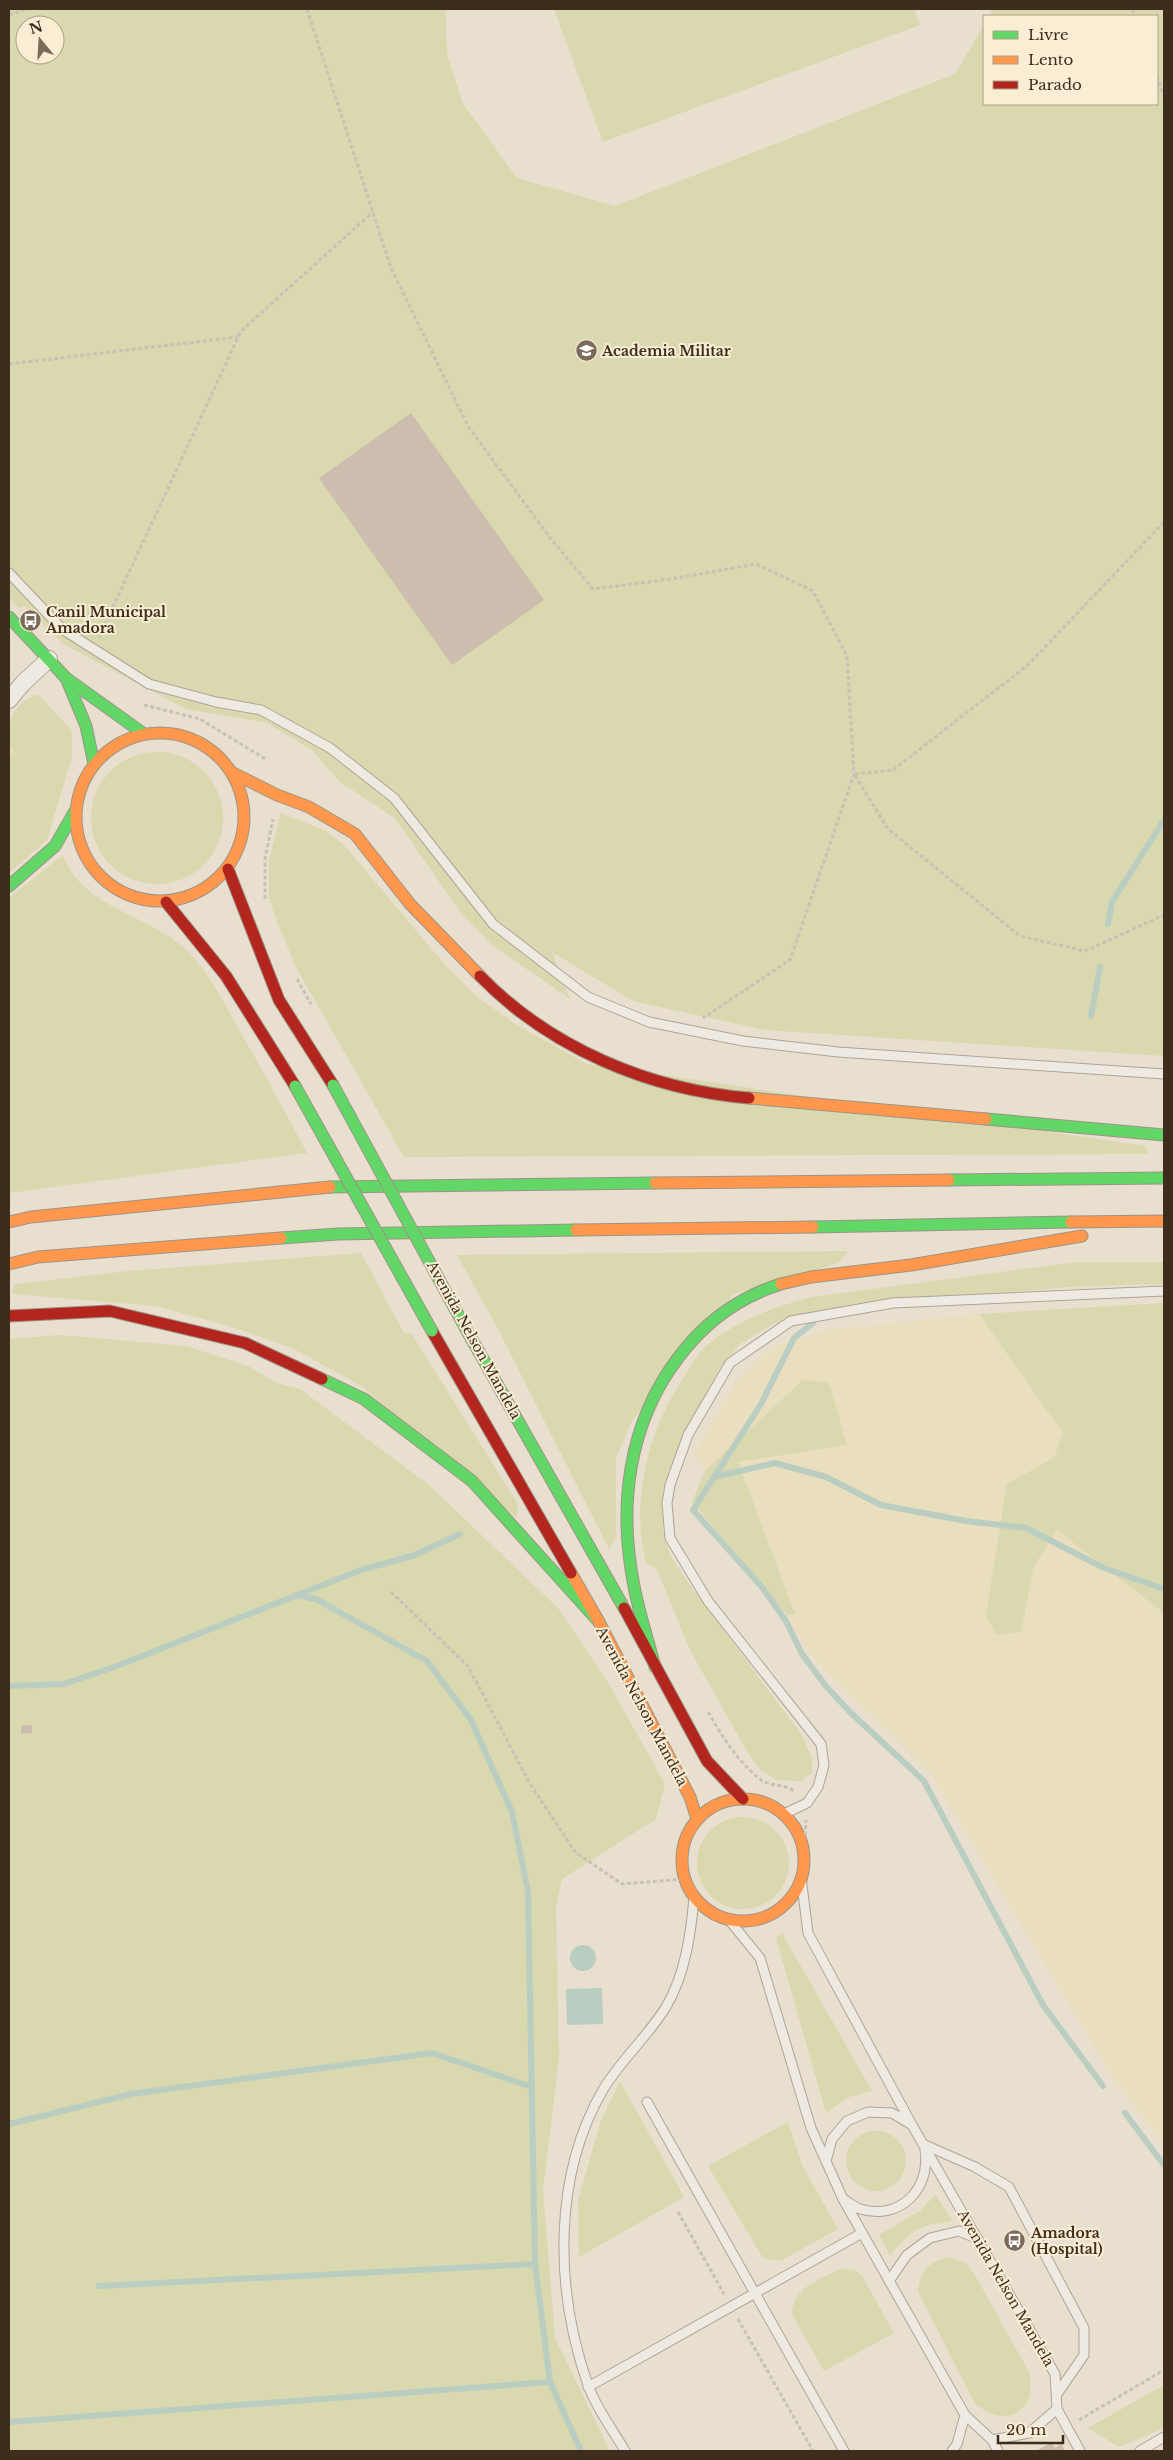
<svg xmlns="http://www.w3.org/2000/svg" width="1173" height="2460" font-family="'Libre Baskerville',serif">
  <rect width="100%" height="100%" fill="#e8dfce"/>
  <path fill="#e9debe" d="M979,1314L1063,1433L1054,1458L1007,1484L1021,1632L1034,1566L1057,1529L1164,1613V2144L1113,2078L931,1774L809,1654L787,1615L795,1614L738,1462L847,1445L803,1380L705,1471L694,1455L736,1381L772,1347L828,1330Z"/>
  <g fill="#d9d8af" fill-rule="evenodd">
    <path d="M9,9H446L447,54L463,104L517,178L615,206L955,74L984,25V104H1157V16H989L992,9H1164V1056L765,1030L633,1001L552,952L570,999L493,946L460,912L395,818L340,782L312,750L267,723L186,709L63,644L25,606L19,608L9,598ZM25,25H55V55H25Z"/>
    <path d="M554,9H914L920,25L603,142Z"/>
    <path d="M38,694L72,731V757L47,840L9,873V758L13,750L9,746C9,719 12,704 38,694Z"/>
    <circle cx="157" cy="818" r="66"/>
    <path d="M281,813L326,831L344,845L445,965L477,997L517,1025L587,1064L1146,1146L1148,1154L404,1157L297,969L277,922L269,899V860Z"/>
    <path d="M63,855C82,906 139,912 178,943C205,964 223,1000 239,1030C263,1070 285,1112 307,1153L9,1193V898Z"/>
    <path d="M849,1251L838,1263L734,1294L632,1421L616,1458V1538L609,1549L497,1327L457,1255Z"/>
    <path d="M361,1253L404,1333H411L518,1504L517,1518L360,1385L294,1349L236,1328L156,1306L12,1294L14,1284L129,1271Z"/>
    <path d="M1077,1262H1164V1284L1067,1287L810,1312L773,1324L740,1344L719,1369L676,1454L663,1490V1530L670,1555L691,1587L801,1734L812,1758V1773L801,1781L776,1780L761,1771L748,1753L691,1652L656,1568L646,1563C630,1499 649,1427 686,1374C691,1366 696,1356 703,1349C734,1321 773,1307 812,1297Z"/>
    <path d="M1164,1303V1613L1057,1530L1034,1566L1021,1632L997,1635L986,1615L1007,1484L1054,1458L1063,1433L979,1314Z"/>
    <path d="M60,1335L186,1346L248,1366L277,1383L300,1389L430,1486L558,1608L609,1684L665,1784L656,1819L562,1879L556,1907L559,2059L543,2190L555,2338L610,2451H9V1339Z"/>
    <path d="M803,1380L829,1383L847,1445L738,1462L795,1614L787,1615L692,1502L705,1471Z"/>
    <circle cx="743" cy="1863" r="46"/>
    <path d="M782,1933L872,2091L849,2097L826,2113L776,1938Z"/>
    <path d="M620,2081L684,2197L579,2257L578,2200L601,2121Z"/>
    <path d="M788,2122L803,2167L838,2229L780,2261L763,2258L708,2166Z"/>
    <circle cx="876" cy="2161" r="30"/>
    <path d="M935,2195L953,2221C919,2225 911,2230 890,2256L879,2235L920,2211Z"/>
    <path d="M950,2257L967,2264L976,2277L1029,2372C1039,2412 1004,2431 974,2402L918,2291C921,2268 928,2263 950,2257Z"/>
    <path d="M840,2269L855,2270L862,2276L894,2333L824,2371L792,2314C793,2287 819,2280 840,2269Z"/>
    <path d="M1164,2385V2428L1119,2447L1088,2428Z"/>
  </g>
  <g fill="#bacdc1">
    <circle cx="583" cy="1958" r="13"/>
    <path d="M602,1988L603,2024L567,2025L566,1989Z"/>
  </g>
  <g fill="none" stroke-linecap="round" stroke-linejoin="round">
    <g stroke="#bacdc1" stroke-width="6">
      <path d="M1108,924L1112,902L1164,820"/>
      <path d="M1091,1016L1100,967"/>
      <path d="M813,1323L794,1338L761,1404L693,1510L761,1586L786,1621L802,1654L825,1685L850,1712L924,1781L1043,2005L1103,2086"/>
      <path d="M714,1477L775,1463L826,1477L881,1505L966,1521L1026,1528L1104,1568L1164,1589"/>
      <path d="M297,1595L316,1599L427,1661L471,1720L512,1812L528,1891L535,2264L550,2382L581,2451"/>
      <path d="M9,1686L64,1684L117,1666L361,1570L412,1556L460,1534"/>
      <path d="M1125,2113L1164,2165"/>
      <path d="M9,2124L131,2094L432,2053L532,2087"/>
      <path d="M99,2286L535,2264"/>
      <path d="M9,2422L550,2382"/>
    </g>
  </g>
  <g fill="#ccbdae">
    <path d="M411,413L544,600L452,665L319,478Z"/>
    <path d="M32,1725V1733L21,1734V1726Z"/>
    <path d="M1052,2442L1055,2448L1061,2444L1065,2451H1036Z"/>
  </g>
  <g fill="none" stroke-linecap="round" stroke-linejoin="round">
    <defs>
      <g id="lane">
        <path d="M9,573L62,629L149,684L216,702L261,710L330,748L394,798L493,924L588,997L649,1022L743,1041L838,1052L1164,1074"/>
        <path d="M784,1814L807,1803L818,1787L824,1765L821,1744L708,1601L670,1538L667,1503L670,1485L688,1435L730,1363L791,1321L893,1303L1164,1291"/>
        <path d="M801,1877L808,1933L912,2125L1055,2374L1057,2409L1080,2451"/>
        <path d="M729,1920L760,1958L811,2128L843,2199L965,2415L992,2440L998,2451"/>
        <path d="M647,2102L844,2451"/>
        <path d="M925,2145L975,2167L1009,2187L1084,2328V2355L1057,2394"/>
        <path d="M826,2161L832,2139L847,2121L868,2112L892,2113L912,2125"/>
        <path d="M843,2199C849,2202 854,2207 860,2209C900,2221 931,2189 925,2150"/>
        <path d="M889,2281L907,2255L930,2238L959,2231L978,2239"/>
        <path d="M588,2387L862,2233"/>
        <path d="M992,2440L1029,2433L1057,2409"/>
        <path d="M625,2451C613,2430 596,2408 588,2385C555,2291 552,2176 604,2088C622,2059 648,2036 666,2007C685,1975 691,1934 694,1897"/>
        <path d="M952,2451L957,2444L965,2415"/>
        <path d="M1140,2451L1164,2437"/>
      </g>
      <path id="street" d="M9,700L23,683L49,659"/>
      <g id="fast">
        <path d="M9,617L66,678L144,734"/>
        <path d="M66,678L86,726L94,764"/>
        <path d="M9,886L55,846L75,811"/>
        <path d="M986,1119L1164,1135"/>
        <path d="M949,1180L1164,1178"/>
        <path d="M330,1187L655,1183"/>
        <path d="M813,1227L1071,1222"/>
        <path d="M281,1238L338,1234L576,1230"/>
        <path d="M466,1329L624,1608"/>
        <path d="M322,1379L364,1399L472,1481L599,1622"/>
        <path d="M655,1667C648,1640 639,1613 634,1586C618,1506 628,1424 678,1358C704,1323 739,1297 781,1284"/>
      </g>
      <g id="slow">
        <circle cx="160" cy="817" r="84"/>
        <path d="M233,773L277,795L309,807L355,834L410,904L480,976"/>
        <path d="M749,1098L986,1119"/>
        <path d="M655,1183L949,1180"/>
        <path d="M9,1222L31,1217L330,1187"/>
        <path d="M1071,1222L1164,1221"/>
        <path d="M576,1230L813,1227"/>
        <path d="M9,1264L38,1257L281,1238"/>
        <path d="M781,1284L811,1277L911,1265L1082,1236"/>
        <path d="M571,1573L599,1622L690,1797L697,1819"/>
        <circle cx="743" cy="1860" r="61"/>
      </g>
      <g id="jam">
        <path d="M228,869L279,1000L333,1085"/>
        <path d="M166,902L226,976L295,1086"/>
        <path d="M480,976C550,1048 650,1090 749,1098"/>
        <path d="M9,1316L110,1311L245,1343L322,1379"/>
        <path d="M432,1331L571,1573"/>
        <path d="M624,1608L707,1761L743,1799"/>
      </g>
    </defs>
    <use href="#lane" stroke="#ada497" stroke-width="11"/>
    <use href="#street" stroke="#ada497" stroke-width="18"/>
    <use href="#fast" stroke="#9d9387" stroke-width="13"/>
    <use href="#slow" stroke="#9d9387" stroke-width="13"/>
    <use href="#jam" stroke="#9d9387" stroke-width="13"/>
    <g stroke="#c8c1b7" stroke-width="3" stroke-dasharray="4 2.5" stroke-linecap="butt">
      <path d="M307,9L391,268L468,426L551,539L593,589L671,579L756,564L813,591L847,656L854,774L790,960L703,1018"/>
      <path d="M1132,9L1135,16"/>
      <path d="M9,15L27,9"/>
      <path d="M1157,76L1164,96"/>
      <path d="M9,364L238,337"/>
      <path d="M1164,522L1028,665L893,770L854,774L888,829L1020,936L1085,951L1164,915"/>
      <path d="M99,637L241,331L373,212"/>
      <path d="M144,705L200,719L267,760"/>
      <path d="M265,899V859L273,819"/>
      <path d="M297,979L311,1004"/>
      <path d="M391,1592L468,1666L529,1782L575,1852L622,1884L684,1879"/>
      <path d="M708,1712C722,1736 737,1761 760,1779C769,1787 785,1783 795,1792"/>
      <path d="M804,1855L806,1820"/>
      <path d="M678,2212L724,2294"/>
      <path d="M738,2319L813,2451"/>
      <path d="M1079,2420L1164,2370"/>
    </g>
    <use href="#lane" stroke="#efeae1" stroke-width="9"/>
    <use href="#street" stroke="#efeae1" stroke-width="16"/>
    <use href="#fast" stroke="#63d668" stroke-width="11"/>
    <use href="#slow" stroke="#ff974d" stroke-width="11"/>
    <use href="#jam" stroke="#b3261e" stroke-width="11"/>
    <defs>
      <g id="fast-bridge">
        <path d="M333,1085L466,1329"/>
        <path d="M295,1086L432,1331"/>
      </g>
    </defs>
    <use href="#fast-bridge" stroke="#9d9387" stroke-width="13" stroke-linecap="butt"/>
    <use href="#fast-bridge" stroke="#63d668" stroke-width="11"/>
  </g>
  <defs>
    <symbol id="university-disc" viewBox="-11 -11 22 22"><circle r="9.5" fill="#7a6b5b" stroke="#f9edd4"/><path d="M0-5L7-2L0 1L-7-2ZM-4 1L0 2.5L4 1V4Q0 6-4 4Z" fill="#fff"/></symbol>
    <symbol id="bus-disc" viewBox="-11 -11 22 22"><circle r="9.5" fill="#7a6b5b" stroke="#f9edd4"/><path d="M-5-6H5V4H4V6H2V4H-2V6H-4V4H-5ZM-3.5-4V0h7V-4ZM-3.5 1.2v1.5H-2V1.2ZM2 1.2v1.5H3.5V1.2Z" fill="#fff"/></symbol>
  </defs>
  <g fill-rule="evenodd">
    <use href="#university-disc" x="574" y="338" width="25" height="25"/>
    <use href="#bus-disc" x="18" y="608" width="25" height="25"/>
    <use href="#bus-disc" x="1002" y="2228" width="25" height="25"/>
  </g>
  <g text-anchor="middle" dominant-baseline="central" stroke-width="4" stroke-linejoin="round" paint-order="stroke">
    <g font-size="14" font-weight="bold" fill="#3e2c1d" stroke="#f9edd4" text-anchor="start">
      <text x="602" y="351">Academia Militar</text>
      <text x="46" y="612">Canil Municipal<tspan x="46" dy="16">Amadora</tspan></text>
      <text x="1031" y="2233">Amadora<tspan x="1031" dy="16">(Hospital)</tspan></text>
    </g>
    <g font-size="14" fill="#3e2c1d" stroke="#f9edd4">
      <text transform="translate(474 1340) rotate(61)">Avenida Nelson Mandela</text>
      <text transform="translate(642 1706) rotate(62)">Avenida Nelson Mandela</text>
      <text transform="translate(1006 2288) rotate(60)">Avenida Nelson Mandela</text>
    </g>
  </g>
  <rect width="1173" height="2460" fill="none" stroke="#3e2c1d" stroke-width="20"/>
  <rect x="983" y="15" width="175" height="90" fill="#f9edd4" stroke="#aea08b"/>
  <rect x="993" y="31" width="25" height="8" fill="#63d668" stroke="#aea08b"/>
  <text x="1028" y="40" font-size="15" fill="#3e2c1d">Livre</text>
  <rect x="993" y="56" width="25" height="8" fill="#ff974d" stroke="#aea08b"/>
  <text x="1028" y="65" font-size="15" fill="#3e2c1d">Lento</text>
  <rect x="993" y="81" width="25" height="8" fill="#b3261e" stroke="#aea08b"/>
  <text x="1028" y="90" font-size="15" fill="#3e2c1d">Parado</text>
  <g transform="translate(40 40) rotate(342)"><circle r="24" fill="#f9edd4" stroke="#aea08b"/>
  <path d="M0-4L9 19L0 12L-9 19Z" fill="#7a6b5b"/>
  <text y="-8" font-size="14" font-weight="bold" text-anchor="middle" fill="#3e2c1d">N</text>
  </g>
  <path d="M998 2435v8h65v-8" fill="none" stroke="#3e2c1d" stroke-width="2.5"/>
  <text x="1006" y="2435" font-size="15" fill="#3e2c1d" stroke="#f9edd4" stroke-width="4" paint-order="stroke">20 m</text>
</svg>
